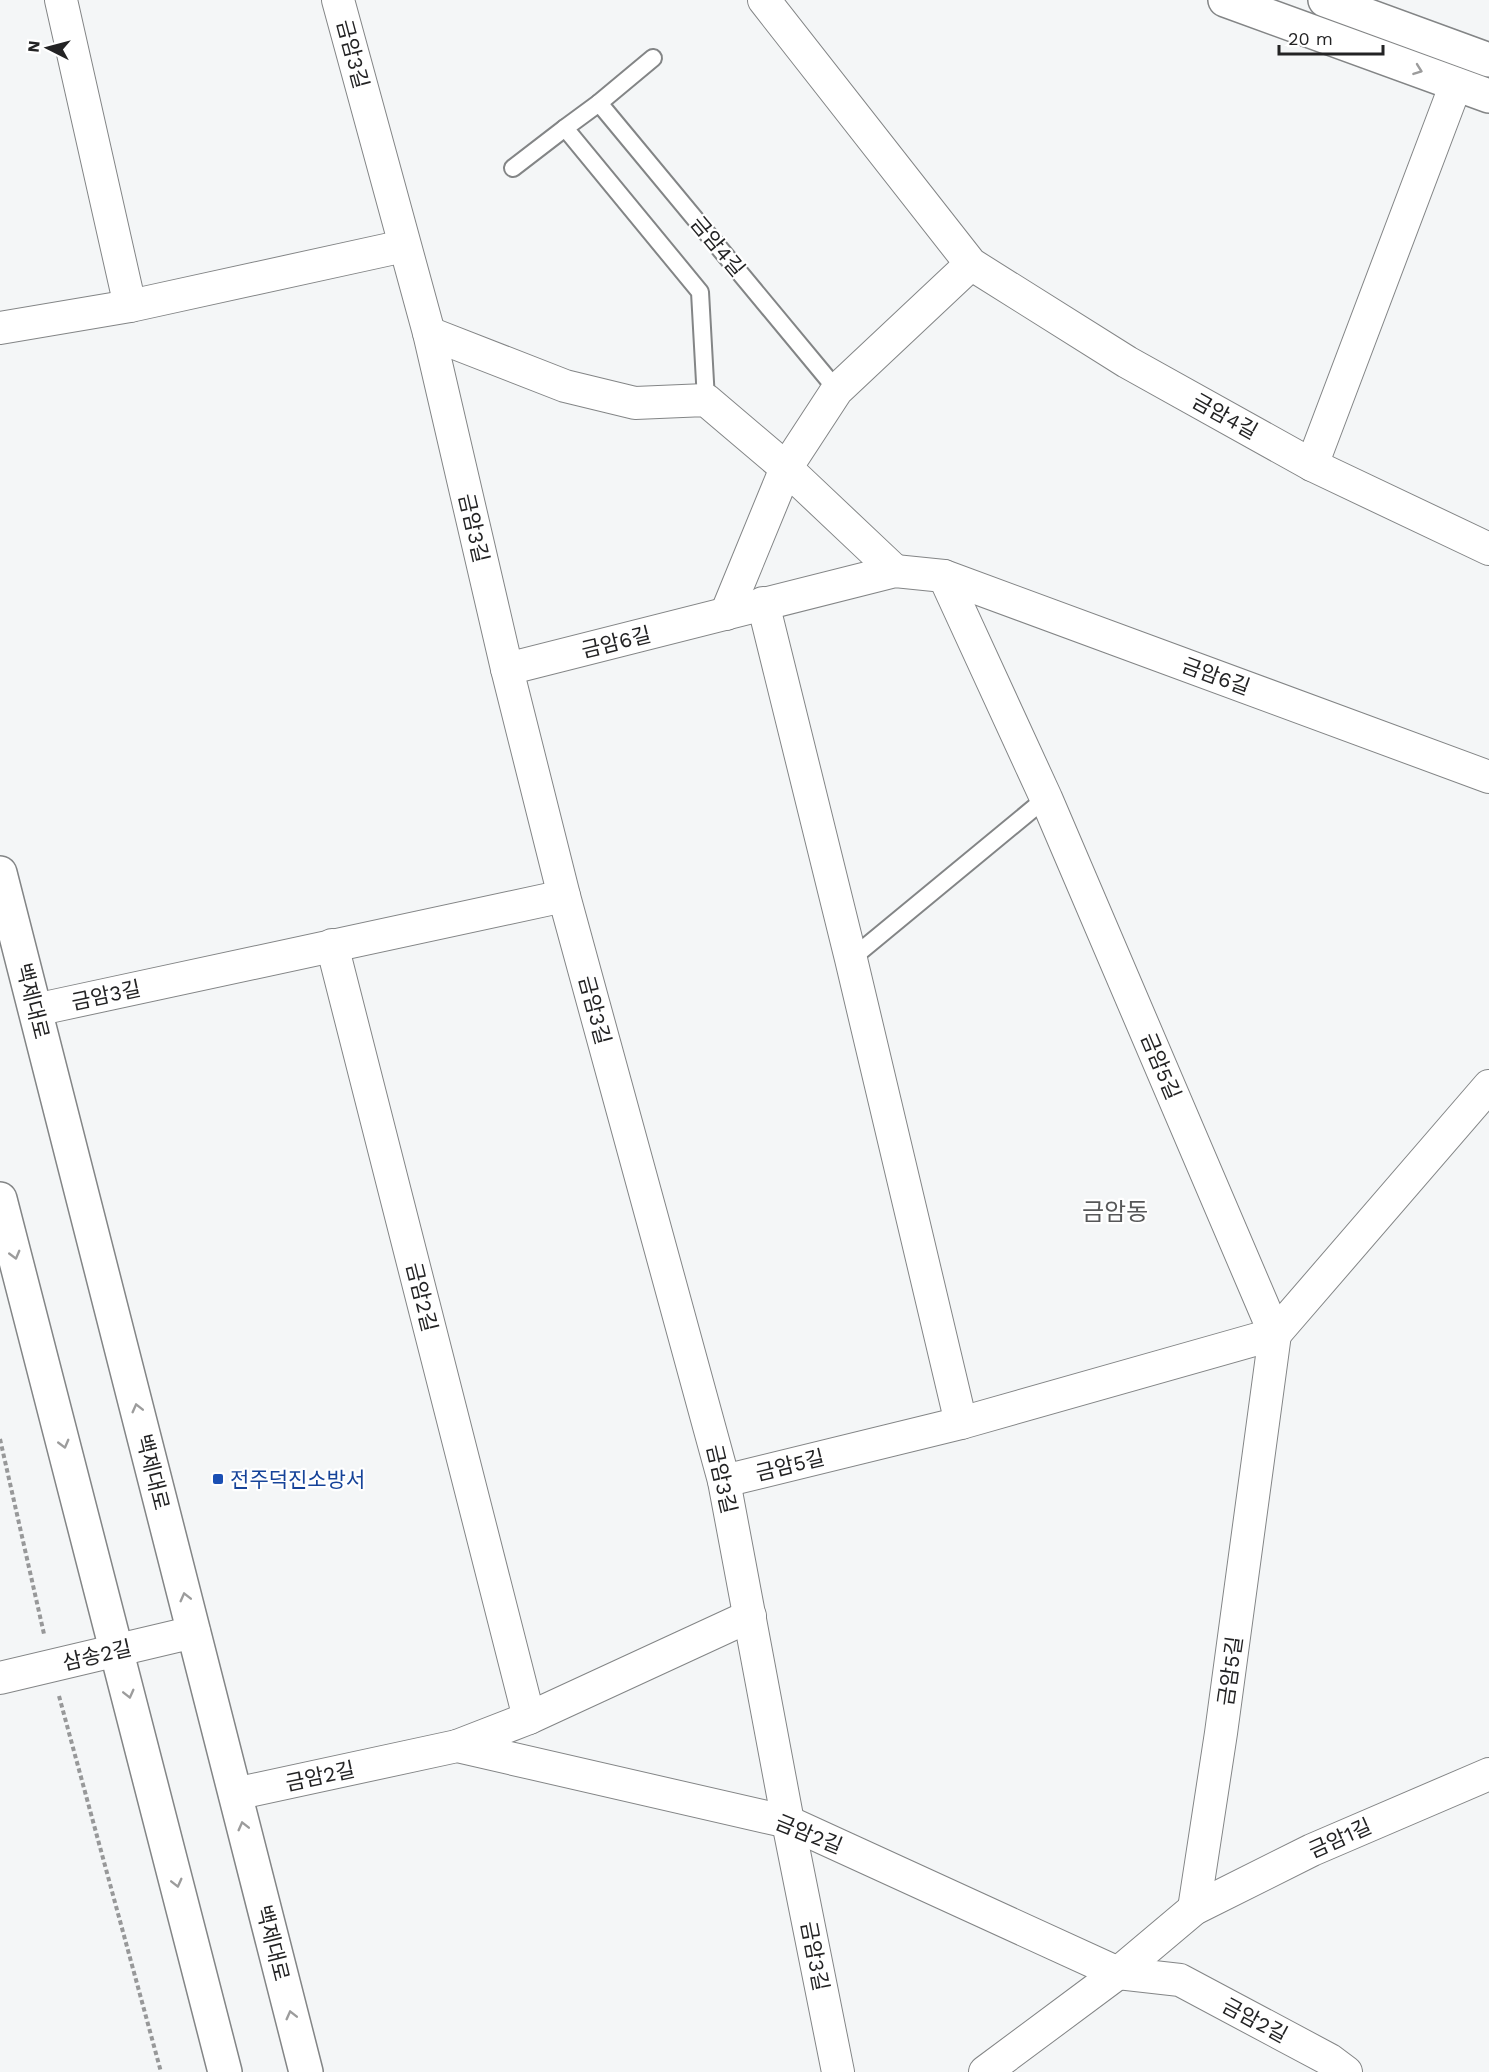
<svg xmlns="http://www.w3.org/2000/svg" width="1489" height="2072" font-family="'Work Sans','Noto Sans KR',sans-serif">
  <rect width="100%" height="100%" fill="#f4f6f7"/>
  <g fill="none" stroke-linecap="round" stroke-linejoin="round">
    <defs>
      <g id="lane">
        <path d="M599,103L653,58"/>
        <path d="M513,168L565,128"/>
        <path d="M706,400L700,292L565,128L599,103L837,390"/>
        <path d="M851,959L1046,798"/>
      </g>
      <g id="street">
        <path d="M61,0L130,306"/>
        <path d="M338,0L429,333L507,669L564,896L724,1481L788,1822L838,2072"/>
        <path d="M764,0L971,264L1127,362L1312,465L1489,549"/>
        <path d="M0,328L130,306L404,246"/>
        <path d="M429,333L565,386L635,403L706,400L786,468L895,571"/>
        <path d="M1312,465L1456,84"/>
        <path d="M944,576L1046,798L1275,1334L1221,1733L1194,1909"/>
        <path d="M763,603L851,959L961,1423"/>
        <path d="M726,614L786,468L837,390L971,264"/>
        <path d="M507,669L895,571L944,576L1489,777"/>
        <path d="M332,945L529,1718"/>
        <path d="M35,1010L564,896"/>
        <path d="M724,1481L961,1423L1275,1334L1489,1086"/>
        <path d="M0,1678L194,1632"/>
        <path d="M457,1746L529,1718L750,1616"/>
        <path d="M235,1794L457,1746L788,1822L1118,1973L1180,1980L1330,2060L1346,2072"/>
        <path d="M985,2072L1118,1973L1194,1909L1312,1850L1489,1774"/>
      </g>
      <g id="secondary">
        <path d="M1225,0L1489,96"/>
        <path d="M1325,0L1489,60"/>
        <path d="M0,873L306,2072"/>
        <path d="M0,1199L225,2072"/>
      </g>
    </defs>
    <use href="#lane" stroke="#838586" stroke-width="20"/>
    <use href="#street" stroke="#838586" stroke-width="34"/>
    <use href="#secondary" stroke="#838586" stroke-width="36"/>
    <g stroke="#979899" stroke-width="4" stroke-dasharray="4.5 3" stroke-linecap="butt">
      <path d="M0,1439L44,1634"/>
      <path d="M59,1696L161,2072"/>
    </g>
    <use href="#lane" stroke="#fff" stroke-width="16"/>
    <use href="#street" stroke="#fff" stroke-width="32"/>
    <use href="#secondary" stroke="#fff" stroke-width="33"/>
  </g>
  <defs><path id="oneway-chevron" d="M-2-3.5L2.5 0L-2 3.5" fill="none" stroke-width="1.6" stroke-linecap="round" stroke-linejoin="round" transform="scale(1.5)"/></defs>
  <g stroke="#9c9c9c">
    <use href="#oneway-chevron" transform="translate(1418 70) rotate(20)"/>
    <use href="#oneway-chevron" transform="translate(15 1255) rotate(75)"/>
    <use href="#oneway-chevron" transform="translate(137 1408) rotate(-104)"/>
    <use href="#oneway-chevron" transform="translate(64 1444) rotate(75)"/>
    <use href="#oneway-chevron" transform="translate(185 1597) rotate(-104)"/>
    <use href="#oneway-chevron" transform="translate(129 1694) rotate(76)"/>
    <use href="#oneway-chevron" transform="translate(243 1826) rotate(-104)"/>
    <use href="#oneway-chevron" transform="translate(177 1883) rotate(76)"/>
    <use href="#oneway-chevron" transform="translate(291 2015) rotate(-104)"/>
  </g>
  <rect fill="#1a4fb4" stroke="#fff" stroke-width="2" x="212" y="1473" width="12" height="12" rx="3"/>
  <g text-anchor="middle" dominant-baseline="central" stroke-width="4.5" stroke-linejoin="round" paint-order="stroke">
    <g font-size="21" fill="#232324" stroke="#fff">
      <text transform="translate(353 54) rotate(75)">금암3길</text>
      <text transform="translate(718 246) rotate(50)">금암4길</text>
      <text transform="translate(1225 416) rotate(29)">금암4길</text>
      <text transform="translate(474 528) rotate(77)">금암3길</text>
      <text transform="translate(616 642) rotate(-14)">금암6길</text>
      <text transform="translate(1216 676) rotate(20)">금암6길</text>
      <text transform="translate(106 995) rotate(-12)">금암3길</text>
      <text transform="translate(33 1001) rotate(76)">백제대로</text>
      <text transform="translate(595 1010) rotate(75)">금암3길</text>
      <text transform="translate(1161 1066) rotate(67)">금암5길</text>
      <text transform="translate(422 1297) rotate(76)">금암2길</text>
      <text transform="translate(790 1465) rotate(-14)">금암5길</text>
      <text transform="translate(153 1472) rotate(76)">백제대로</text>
      <text transform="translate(722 1479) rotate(77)">금암3길</text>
      <text transform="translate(97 1655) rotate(-13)">삼송2길</text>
      <text transform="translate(1230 1671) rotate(-82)">금암5길</text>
      <text transform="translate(320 1776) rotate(-12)">금암2길</text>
      <text transform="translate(809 1834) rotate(22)">금암2길</text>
      <text transform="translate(1340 1838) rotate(-24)">금암1길</text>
      <text transform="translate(273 1943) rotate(76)">백제대로</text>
      <text transform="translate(815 1956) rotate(79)">금암3길</text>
      <text transform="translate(1255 2020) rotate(28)">금암2길</text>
    </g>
    <g font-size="21" fill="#164399" stroke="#fff" text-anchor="start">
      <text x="230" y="1479">전주덕진소방서</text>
    </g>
    <g font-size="24" fill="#565758" stroke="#fff">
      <text x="1115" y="1212">금암동</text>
    </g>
  </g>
  <g transform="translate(48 48) rotate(276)" stroke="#ffffff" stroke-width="4.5" paint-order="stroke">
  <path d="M0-4.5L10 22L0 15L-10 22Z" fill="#232324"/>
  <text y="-9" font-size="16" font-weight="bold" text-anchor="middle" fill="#232324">N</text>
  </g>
  <path d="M1279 45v9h104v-9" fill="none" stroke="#232324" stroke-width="3"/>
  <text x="1288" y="45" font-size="18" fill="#232324" stroke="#ffffff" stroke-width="4.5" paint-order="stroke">20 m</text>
</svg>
